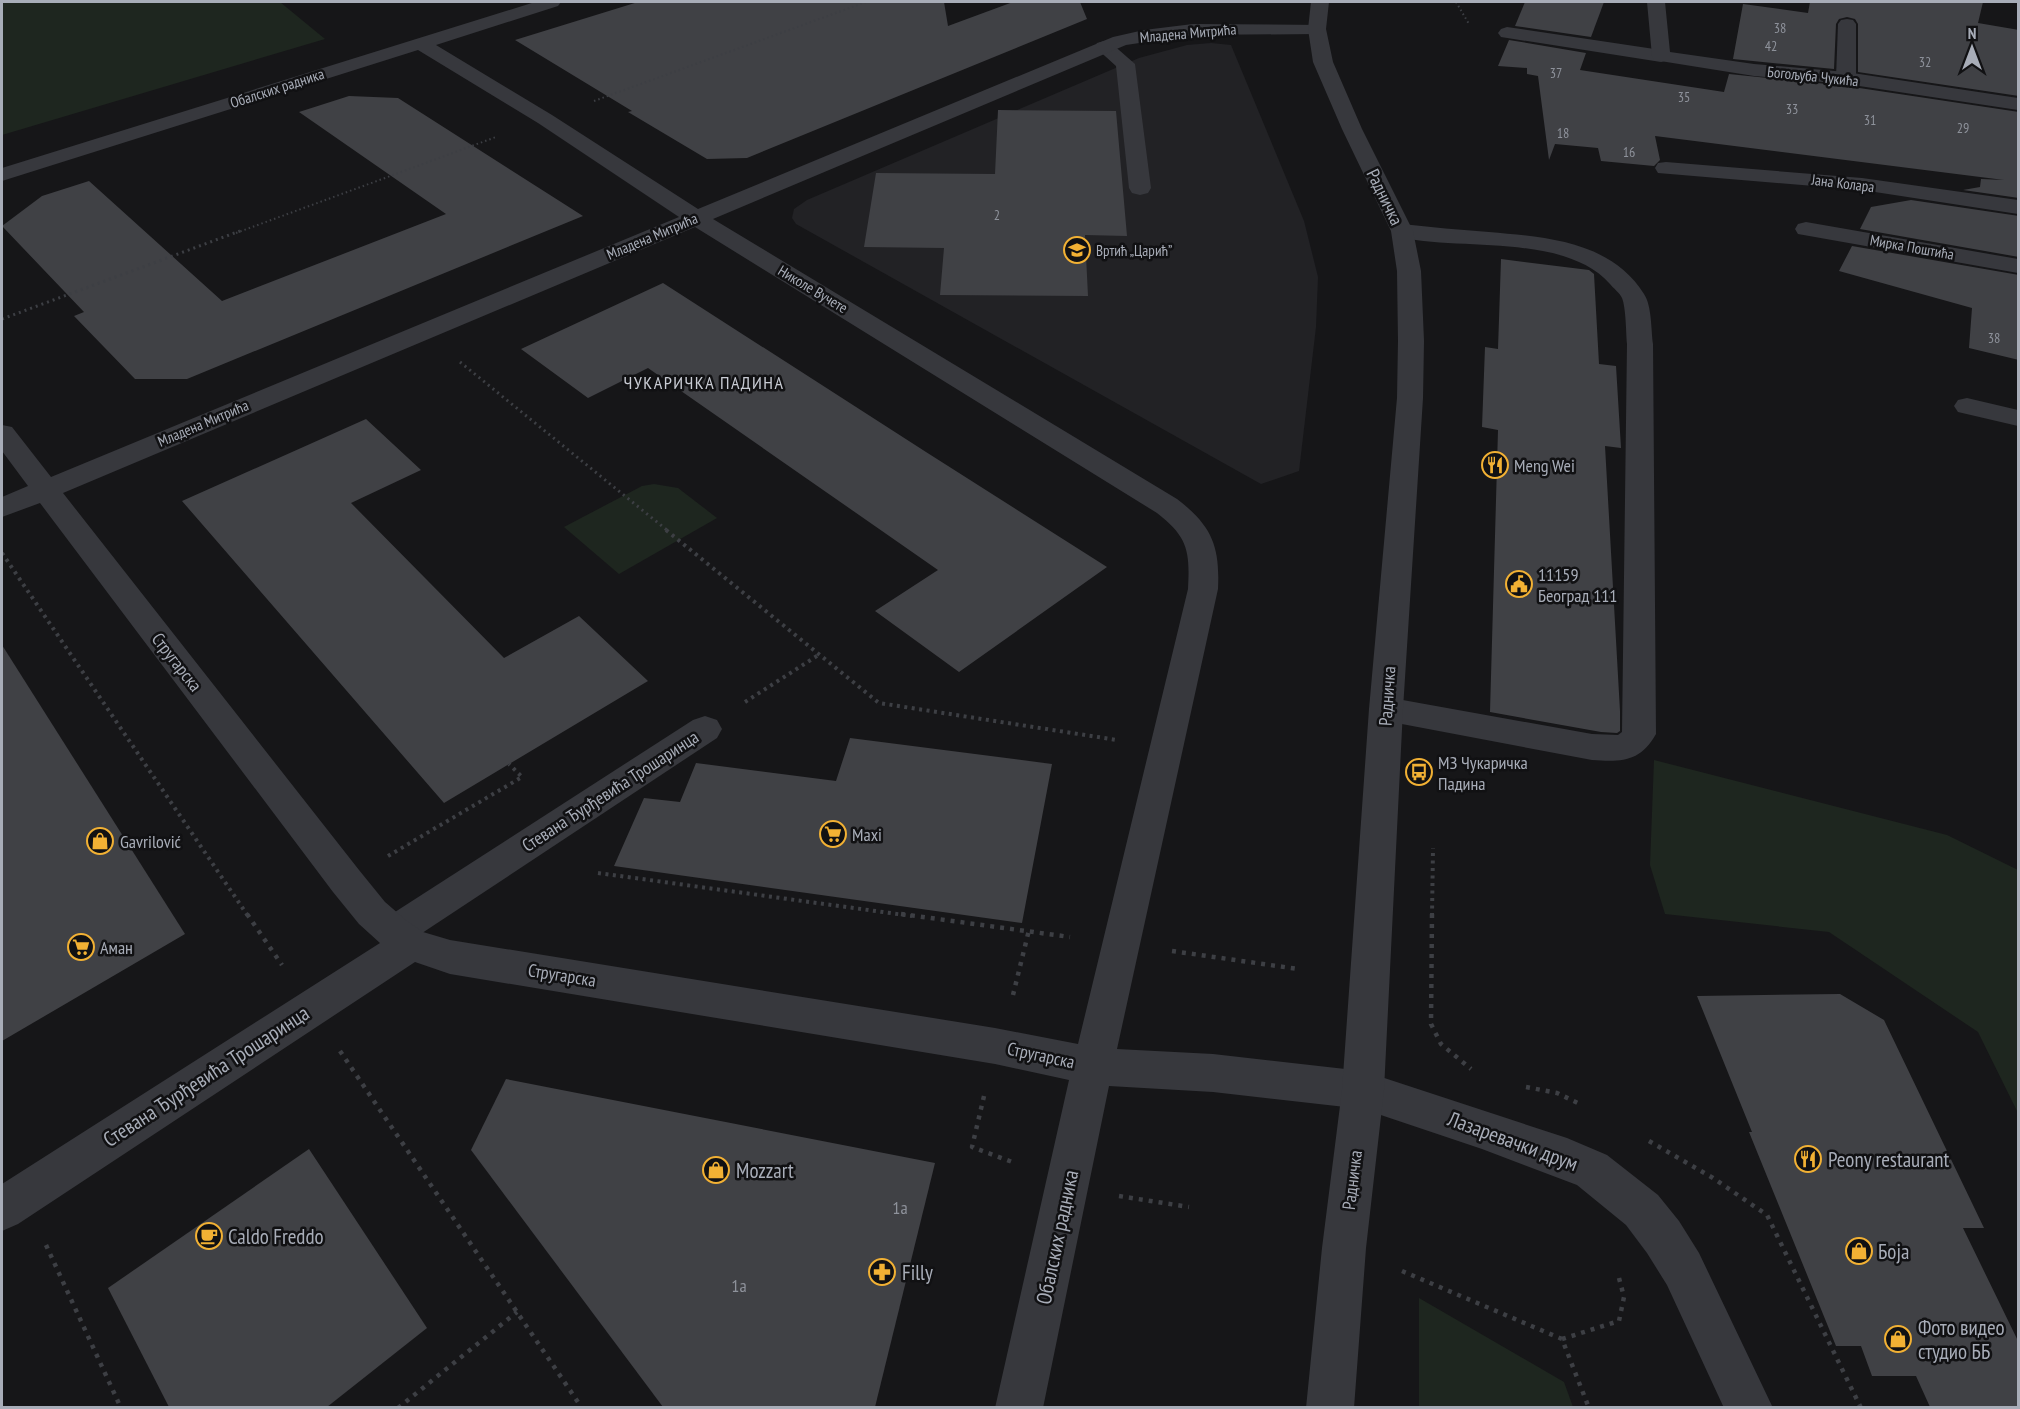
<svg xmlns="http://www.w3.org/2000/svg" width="2020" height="1409" font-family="'PT Sans Narrow',sans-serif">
  <rect width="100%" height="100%" fill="#161618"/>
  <path fill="#222225" d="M1211,43L1231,45L1304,221L1318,277L1316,327L1299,471L1261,484L796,224L792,218L794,209L807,200L1139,58L1187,45Z"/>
  <g fill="#1e261f">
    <path d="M2,2H280L325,39L2,135Z"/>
    <path d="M654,484L678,488L717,518L619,574L564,527L642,486Z"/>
    <path d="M1654,760L1947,835L2018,870V1113L1978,1032L1829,932L1665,914L1650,865Z"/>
    <path d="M1419,1298L1564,1382L1573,1407H1419Z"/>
  </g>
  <g fill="#404145">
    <path d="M638,2H944L948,26L1013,2H1080L1087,19L747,158L707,159L628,112L632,111L515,40Z"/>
    <path d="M1525,2H1604L1591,37L1515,26Z"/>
    <path d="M1810,2H1983L1978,23L2019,30V96L1858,72V24L1855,19L1847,17L1839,19L1836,24L1834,69L1733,59L1743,4L1808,13Z"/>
    <path d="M1509,40L1586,53L1580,70L1724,92L1729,74L1846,86L2019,112V198L1963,190L1980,187L1981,179L2004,180L1655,136L1660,160L1654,166L1601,161L1598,148L1555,144L1549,160L1538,76L1527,74V68L1498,66Z"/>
    <path d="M349,96L398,98L583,216L187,379H135L74,316L84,312L2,226L42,196L89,181L222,301L446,214L299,112Z"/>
    <path d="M998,110L1116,111L1127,236L1085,235L1088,296L940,295L944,248L864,247L876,173L995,174Z"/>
    <path d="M1911,200L2019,216V257L1860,229L1871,207Z"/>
    <path d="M1852,246L2019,275V360L1969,348L1972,308L1839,271Z"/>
    <path d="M1501,259L1589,270L1594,274L1599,364L1616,366L1621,448L1605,446L1620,711V731L1617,733L1601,732L1490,712L1498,430L1482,427L1485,347L1498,349Z"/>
    <path d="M663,283L926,452L1107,567L959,672L875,611L938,570L648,368L588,398L521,349Z"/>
    <path d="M366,419L421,470L351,503L504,658L579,616L648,681L444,803L182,501Z"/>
    <path d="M2,645L185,934L2,1041Z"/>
    <path d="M850,738L1052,764L1022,923L614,866L644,798L680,802L696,763L836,781Z"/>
    <path d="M1840,994L1884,1020L1984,1228H1963L2019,1343V1407H1930L1916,1376H1872L1861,1346H1836L1749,1132H1752L1697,996Z"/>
    <path d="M506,1079L935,1163L875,1407H663L471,1150Z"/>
    <path d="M309,1149L427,1328L327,1407H169L108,1288Z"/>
  </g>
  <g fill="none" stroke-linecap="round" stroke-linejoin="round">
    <g stroke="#3d3f44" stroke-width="2" stroke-dasharray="1.5 3" stroke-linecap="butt">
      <path d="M1456,2L1469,24"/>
      <path d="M594,101L866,2"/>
      <path d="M236,233L496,137"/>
    </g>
    <g stroke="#3d3f44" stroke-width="3" stroke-dasharray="2 4" stroke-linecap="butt">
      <path d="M2,319L240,231"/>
      <path d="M460,362L668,531"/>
    </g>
    <g stroke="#3d3f44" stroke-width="4" stroke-dasharray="3 4.5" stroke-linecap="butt">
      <path d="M666,530L879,703L1117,740"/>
      <path d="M2,553L248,916"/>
      <path d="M745,702L820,654"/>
      <path d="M388,856L522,777L509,764"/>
      <path d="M598,873L912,916"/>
      <path d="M1432,916L1433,848"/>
    </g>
    <g stroke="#3d3f44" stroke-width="4.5" stroke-dasharray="4 6" stroke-linecap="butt">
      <path d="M247,914L282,965"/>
      <path d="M901,914L1070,937"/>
      <path d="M1432,914L1431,1024L1441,1044L1471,1069"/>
      <path d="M1172,951L1298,969"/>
      <path d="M1013,995L1029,930"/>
      <path d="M340,1051L582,1408"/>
      <path d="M1526,1087L1557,1093L1582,1105"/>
      <path d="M984,1096L972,1147L1015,1163"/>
      <path d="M1649,1141L1713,1178L1767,1215L1861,1408"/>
      <path d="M1119,1196L1189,1207"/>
      <path d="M46,1245L121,1408"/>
      <path d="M1402,1271L1562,1339L1589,1408"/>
      <path d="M1562,1339L1619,1321L1624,1297L1619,1278"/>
      <path d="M398,1408L517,1312"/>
    </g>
    <g fill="#37383d" fill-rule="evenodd">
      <path d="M1847,19L1853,20L1856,24V78L1853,82H1839L1836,78L1838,24L1841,20Z"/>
      <path d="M1507,27L1661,50L1668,52L1670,56L1668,60L1661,62L1501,37L1498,33L1501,29Z"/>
      <path d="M1104,41L1111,43L1135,64L1151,188L1148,193L1140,195L1132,193L1129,188L1116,66L1095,47L1097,43Z"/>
      <path d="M1402,224C1431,227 1460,230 1489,232C1545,237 1611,241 1644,294C1652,306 1651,330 1653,344L1656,734C1640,762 1622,762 1592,760L1386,721L1374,718L1369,709L1374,700L1386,697L1592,734L1618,735L1622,732L1627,344C1626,332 1626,308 1622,298C1620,293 1613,288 1610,284C1564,232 1457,252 1394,236L1391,231L1394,226Z"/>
      <path d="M705,716L717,720L722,729L717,738L407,943L394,948L381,943L375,932L381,921L693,720Z"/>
    </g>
    <g fill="#37383d" fill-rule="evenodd">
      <path d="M535,2H561L558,6L436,45L552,115L698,209L1113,37L1144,30L1193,24L1323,25L1326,29L1323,33L1317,34L1193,35L1126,45L713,219L1177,499C1212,526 1220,546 1218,589L1117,1049L1213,1054L1363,1071L1567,1138L1607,1155L1658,1195L1679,1221L1699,1253L1773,1408H1724L1667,1285L1647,1253L1626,1225L1577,1185L1482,1149L1363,1109L1213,1092L1109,1086L1043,1408H995L1069,1080L995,1064L450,974L415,962L18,1224L2,1231V1184L380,943L359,924L333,892L40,503L2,517V497L28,486L2,451V425L12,427L51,477L679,217L538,123L418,50L2,181V168ZM695,227L1157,513C1188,537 1190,551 1188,589L1078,1044L995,1028L450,940L423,932L407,921L385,902L359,870L63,493Z"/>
      <path d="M1647,2H1665L1670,52L1754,64L1846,72L2018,98V110L1846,84L1754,76L1654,60L1652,56Z"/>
      <path d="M1666,162L1862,178L2018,200V214L1862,190L1658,173L1655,168L1658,163Z"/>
      <path d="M1806,222L2018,259V273L1798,234L1795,229L1798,224Z"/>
      <path d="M1967,398L2018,410V426L1958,412L1954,406L1958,400Z"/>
    </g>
    <path fill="#37383d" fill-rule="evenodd" d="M1311,2H1329L1326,29L1333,62L1362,129L1413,231L1421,271L1424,341L1423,398L1403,709L1384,1090L1366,1248L1354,1408H1306L1322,1248L1342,1090L1369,709L1397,398L1398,341L1397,271L1391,231L1342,129L1313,62L1308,29Z"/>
  </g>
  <defs>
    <symbol id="school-ring" viewBox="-11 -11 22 22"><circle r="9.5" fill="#111113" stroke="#f2b134" stroke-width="1.5"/><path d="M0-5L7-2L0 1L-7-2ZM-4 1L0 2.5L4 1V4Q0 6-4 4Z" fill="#f2b134"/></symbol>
    <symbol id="restaurant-ring" viewBox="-11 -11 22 22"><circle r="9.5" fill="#111113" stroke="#f2b134" stroke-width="1.5"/><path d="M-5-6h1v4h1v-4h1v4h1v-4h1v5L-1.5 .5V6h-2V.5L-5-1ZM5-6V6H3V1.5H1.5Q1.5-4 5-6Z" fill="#f2b134"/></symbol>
    <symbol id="civic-ring" viewBox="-11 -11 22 22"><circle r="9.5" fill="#111113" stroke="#f2b134" stroke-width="1.5"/><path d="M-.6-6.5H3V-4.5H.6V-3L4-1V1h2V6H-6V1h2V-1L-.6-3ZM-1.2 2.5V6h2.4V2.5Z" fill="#f2b134"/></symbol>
    <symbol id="bus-ring" viewBox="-11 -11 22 22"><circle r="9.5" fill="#111113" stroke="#f2b134" stroke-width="1.5"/><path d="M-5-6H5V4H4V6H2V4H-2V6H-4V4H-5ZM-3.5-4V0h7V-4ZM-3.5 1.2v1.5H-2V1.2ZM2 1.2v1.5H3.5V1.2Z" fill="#f2b134"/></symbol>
    <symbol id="supermarket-ring" viewBox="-11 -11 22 22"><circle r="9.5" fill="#111113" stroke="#f2b134" stroke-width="1.5"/><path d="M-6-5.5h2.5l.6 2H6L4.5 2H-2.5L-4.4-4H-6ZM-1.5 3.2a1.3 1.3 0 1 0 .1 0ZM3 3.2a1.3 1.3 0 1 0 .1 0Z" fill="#f2b134"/></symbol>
    <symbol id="shop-ring" viewBox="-11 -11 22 22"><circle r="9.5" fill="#111113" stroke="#f2b134" stroke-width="1.5"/><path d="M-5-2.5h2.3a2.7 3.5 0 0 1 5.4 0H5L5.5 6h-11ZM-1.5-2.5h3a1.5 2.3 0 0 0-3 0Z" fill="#f2b134"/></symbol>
    <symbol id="cafe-ring" viewBox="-11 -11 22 22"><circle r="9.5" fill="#111113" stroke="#f2b134" stroke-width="1.5"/><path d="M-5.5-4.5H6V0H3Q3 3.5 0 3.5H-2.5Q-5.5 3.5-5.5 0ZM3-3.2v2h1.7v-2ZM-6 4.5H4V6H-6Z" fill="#f2b134"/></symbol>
    <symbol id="pharmacy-ring" viewBox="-11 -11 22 22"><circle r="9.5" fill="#111113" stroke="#f2b134" stroke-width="1.5"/><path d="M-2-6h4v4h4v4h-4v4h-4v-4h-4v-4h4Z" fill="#f2b134"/></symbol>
  </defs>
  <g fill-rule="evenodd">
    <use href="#school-ring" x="1062" y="235" width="30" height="30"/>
    <use href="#restaurant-ring" x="1480" y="450" width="30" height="30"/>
    <use href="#civic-ring" x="1504" y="569" width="30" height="30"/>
    <use href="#bus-ring" x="1404" y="757" width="30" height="30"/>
    <use href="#supermarket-ring" x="818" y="819" width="30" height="30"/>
    <use href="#shop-ring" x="85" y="826" width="30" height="30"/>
    <use href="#supermarket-ring" x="66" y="932" width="30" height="30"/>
    <use href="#restaurant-ring" x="1793" y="1144" width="30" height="30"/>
    <use href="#shop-ring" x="701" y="1155" width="30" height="30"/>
    <use href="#cafe-ring" x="194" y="1221" width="30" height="30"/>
    <use href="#shop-ring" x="1844" y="1236" width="30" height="30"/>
    <use href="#pharmacy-ring" x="867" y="1257" width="30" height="30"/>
    <use href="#shop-ring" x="1883" y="1324" width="30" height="30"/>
  </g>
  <g text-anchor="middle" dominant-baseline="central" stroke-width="5" stroke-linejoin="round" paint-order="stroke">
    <g font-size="14" fill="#8e929b">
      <text x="1780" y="28">38</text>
      <text x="1771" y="46">42</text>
      <text x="1925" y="62">32</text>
      <text x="1556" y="73">37</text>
      <text x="1684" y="97">35</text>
      <text x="1792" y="109">33</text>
      <text x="1870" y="120">31</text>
      <text x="1963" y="128">29</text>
      <text x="1563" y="133">18</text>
      <text x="1629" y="152">16</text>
      <text x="997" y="215">2</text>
      <text x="1994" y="338">38</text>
    </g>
    <g font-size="15" fill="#a8adb8" stroke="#111113">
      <text transform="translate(1188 33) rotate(-5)">Младена Митрића</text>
      <text transform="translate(1813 76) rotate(6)">Богољуба Чукића</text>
      <text transform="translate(277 88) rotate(-18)">Обалских радника</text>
      <text transform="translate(1843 183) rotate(7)">Јана Колара</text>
      <text transform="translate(652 236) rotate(-23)">Младена Митрића</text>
      <text transform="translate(1912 247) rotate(10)">Мирка Поштића</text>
      <text transform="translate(813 289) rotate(31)">Николе Вучете</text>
      <text transform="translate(203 423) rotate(-23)">Младена Митрића</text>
    </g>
    <g font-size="15" fill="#a8adb8" stroke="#111113" text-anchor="start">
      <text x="1096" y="250">Вртић „Царић”</text>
    </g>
    <g font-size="18" fill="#a8adb8" stroke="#111113">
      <text transform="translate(1385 197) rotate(64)">Радничка</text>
      <text transform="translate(177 662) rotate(52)">Стругарска</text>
      <text transform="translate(1387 696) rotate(-86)">Радничка</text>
      <text transform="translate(610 791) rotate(-33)">Стевана Ђурђевића Трошаринца</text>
      <text transform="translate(562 975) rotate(9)">Стругарска</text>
      <text transform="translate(1041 1055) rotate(12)">Стругарска</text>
      <text transform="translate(1352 1180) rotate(-83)">Радничка</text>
    </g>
    <g font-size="18" letter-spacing="1.5" fill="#c9ccd4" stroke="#111113">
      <text x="704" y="382">ЧУКАРИЧКА ПАДИНА</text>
    </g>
    <g font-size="18" fill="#a8adb8" stroke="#111113" text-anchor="start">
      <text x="1514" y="465">Meng Wei</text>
      <text x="1538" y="574">11159<tspan x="1538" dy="21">Београд 111</tspan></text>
      <text x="1438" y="762">МЗ Чукаричка<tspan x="1438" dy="21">Падина</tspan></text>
      <text x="852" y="834">Maxi</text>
      <text x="120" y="841">Gavrilović</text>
      <text x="100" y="947">Аман</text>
    </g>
    <g font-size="18" fill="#8e929b">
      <text x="900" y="1207">1a</text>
      <text x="739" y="1285">1a</text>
    </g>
    <g font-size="21" fill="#a8adb8" stroke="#111113">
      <text transform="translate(206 1076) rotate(-33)">Стевана Ђурђевића Трошаринца</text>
      <text transform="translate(1513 1141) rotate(20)">Лазаревачки друм</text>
      <text transform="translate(1057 1237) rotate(-78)">Обалских радника</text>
    </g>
    <g font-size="21" fill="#a8adb8" stroke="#111113" text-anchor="start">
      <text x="1828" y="1159">Peony restaurant</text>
      <text x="736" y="1170">Mozzart</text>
      <text x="228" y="1236">Caldo Freddo</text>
      <text x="1878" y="1251">Боја</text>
      <text x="902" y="1272">Filly</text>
      <text x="1918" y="1327">Фото видео<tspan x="1918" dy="24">студио ББ</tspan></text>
    </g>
  </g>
  <rect width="2020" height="1409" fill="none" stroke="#a8adb8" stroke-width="6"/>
  <g transform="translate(1972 48)" stroke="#111113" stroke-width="4.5" paint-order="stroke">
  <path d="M0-4.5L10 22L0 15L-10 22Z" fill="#a8adb8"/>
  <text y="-9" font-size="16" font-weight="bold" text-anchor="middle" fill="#a8adb8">N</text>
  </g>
</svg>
